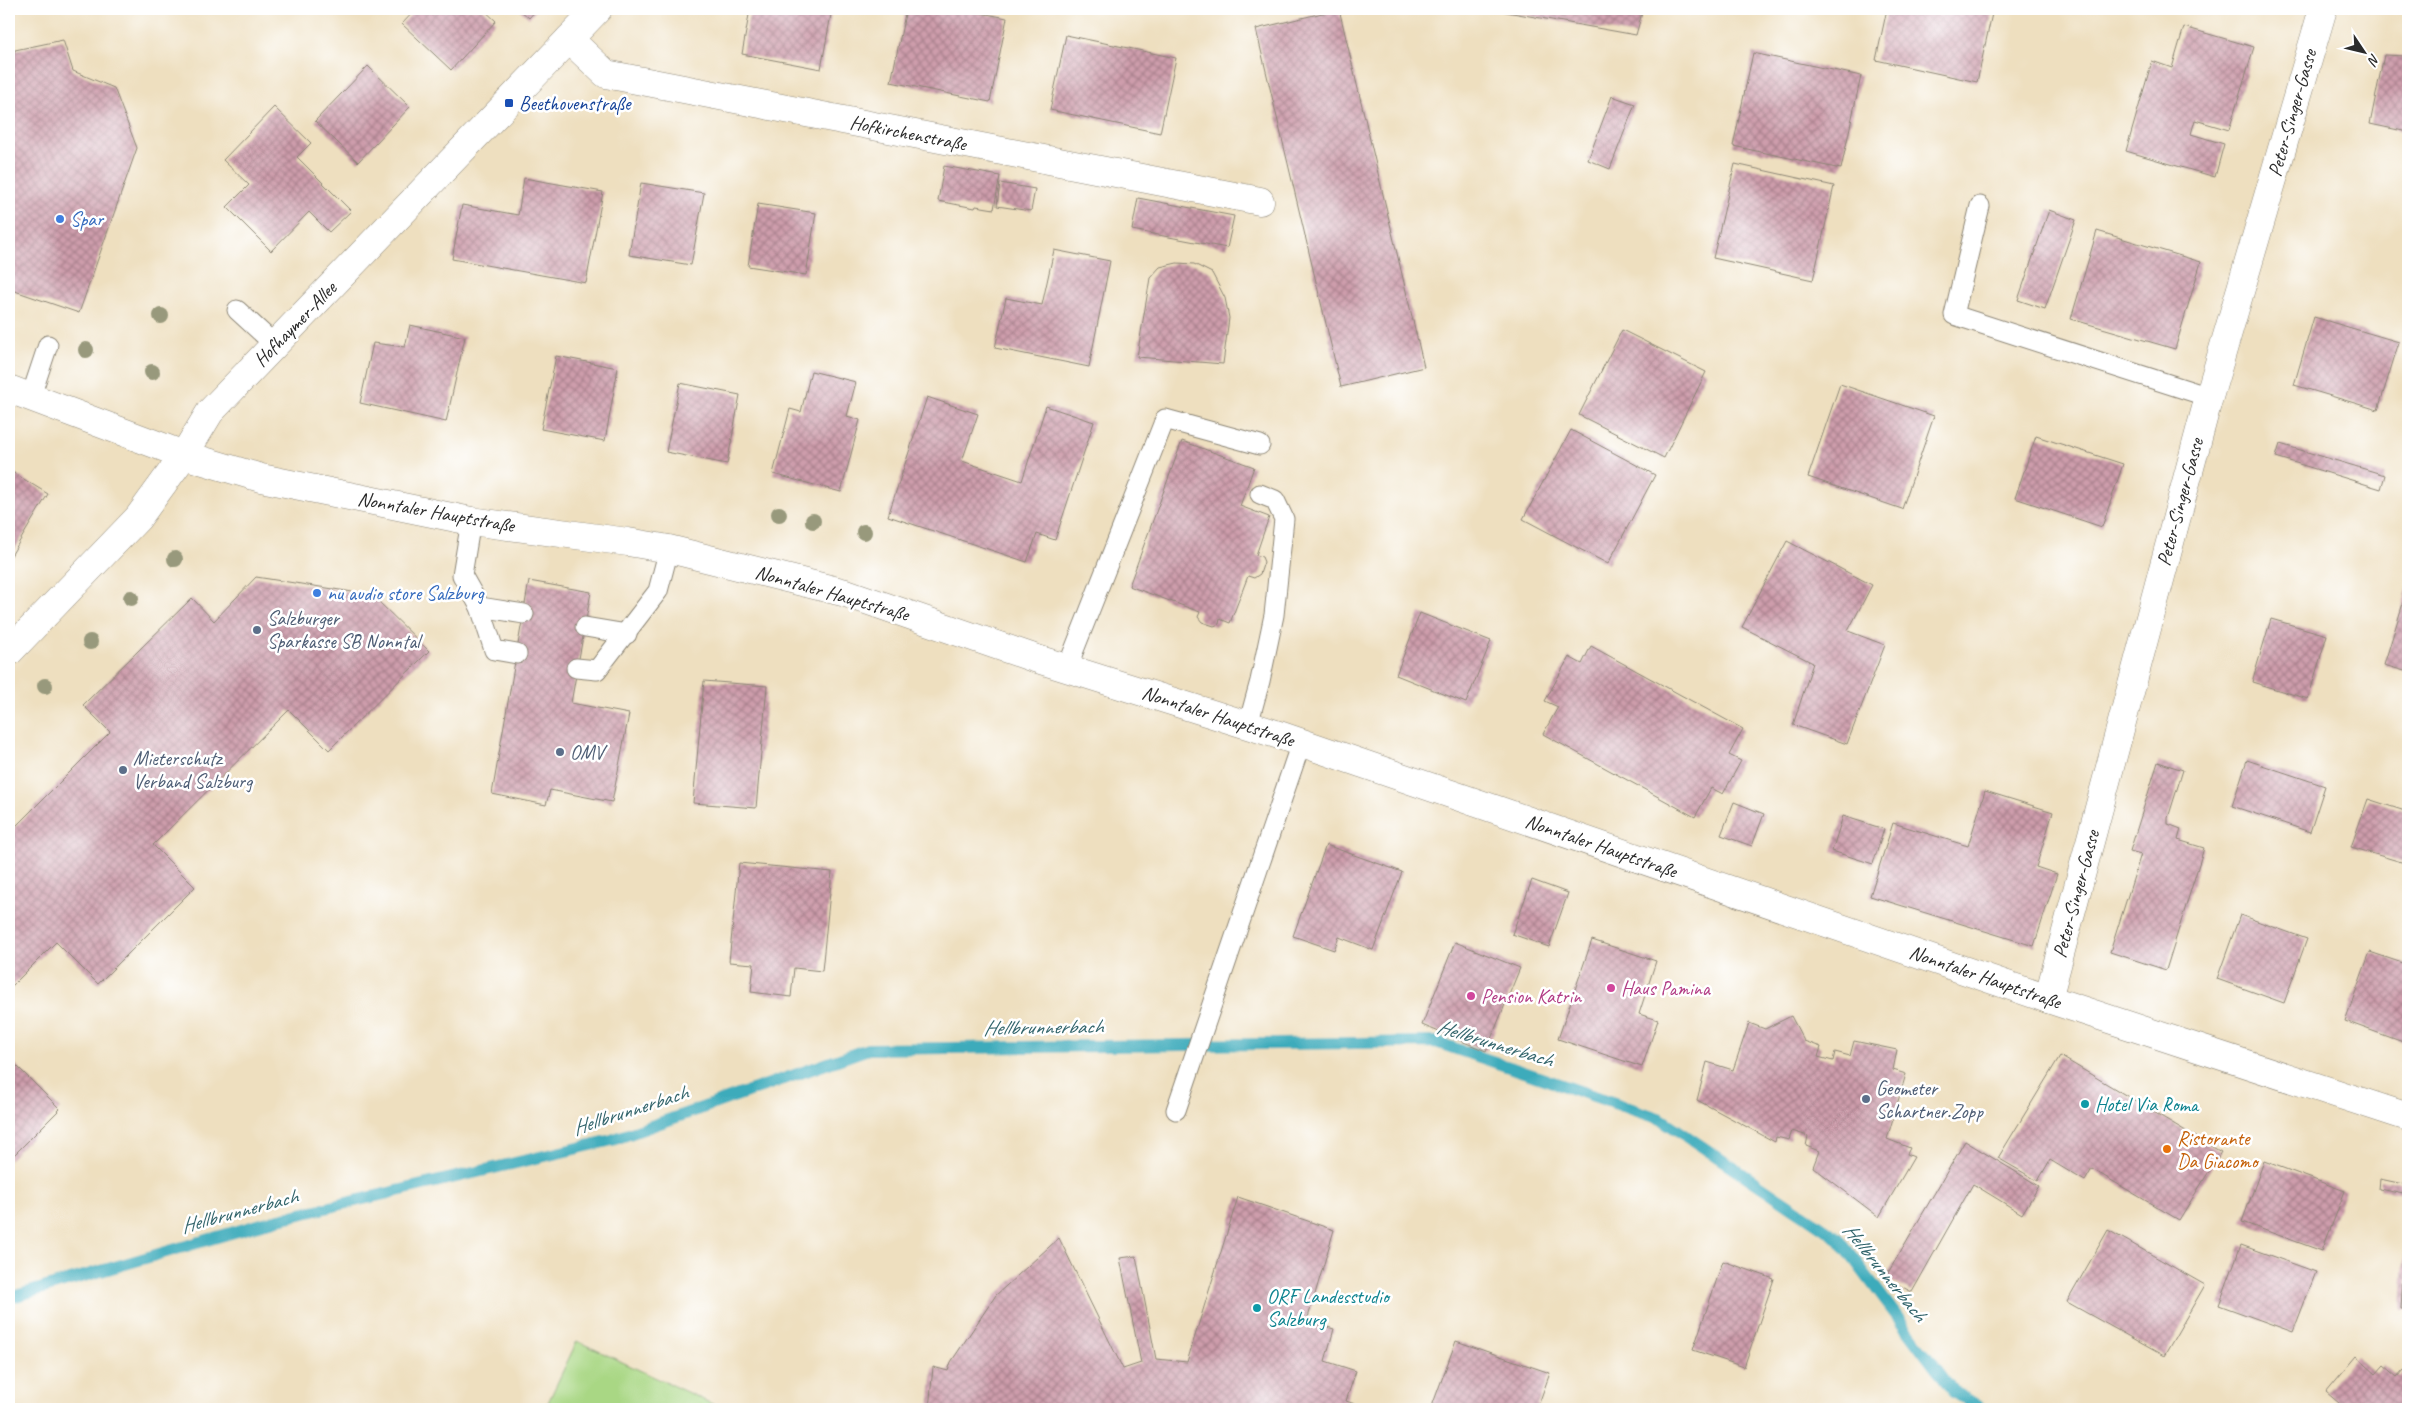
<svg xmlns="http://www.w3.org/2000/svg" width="2417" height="1418" font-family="Caveat,sans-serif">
  <defs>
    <pattern id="building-cross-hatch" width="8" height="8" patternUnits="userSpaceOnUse" patternTransform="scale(1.25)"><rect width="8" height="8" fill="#ce9dac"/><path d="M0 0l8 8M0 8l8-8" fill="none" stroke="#a7808c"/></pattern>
  </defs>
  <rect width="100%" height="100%" fill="#fff"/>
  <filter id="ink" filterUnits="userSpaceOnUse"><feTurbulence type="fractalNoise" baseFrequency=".02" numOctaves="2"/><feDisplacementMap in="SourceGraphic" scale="10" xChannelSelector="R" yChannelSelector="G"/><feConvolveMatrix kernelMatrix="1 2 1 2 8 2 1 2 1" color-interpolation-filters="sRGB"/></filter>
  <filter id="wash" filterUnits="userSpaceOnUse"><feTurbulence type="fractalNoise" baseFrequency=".0096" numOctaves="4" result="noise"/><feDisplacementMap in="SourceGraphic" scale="20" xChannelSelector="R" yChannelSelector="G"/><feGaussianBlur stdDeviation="1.12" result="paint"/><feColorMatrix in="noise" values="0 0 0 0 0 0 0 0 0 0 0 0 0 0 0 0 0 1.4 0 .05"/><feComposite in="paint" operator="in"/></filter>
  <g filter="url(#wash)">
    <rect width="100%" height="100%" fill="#eedfbf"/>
    <path fill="#a9d784" stroke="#6a8158" d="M577,1341L723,1409H545Z"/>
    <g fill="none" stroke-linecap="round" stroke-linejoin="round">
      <path stroke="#3cabbb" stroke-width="12" d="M9,1298L275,1220L612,1140L868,1049L1436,1042L1661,1119L1838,1238L1953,1391L1982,1409"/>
    </g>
    <g id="blocks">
      <g fill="url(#building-cross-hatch)">
        <path d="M416,9H483L496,21L451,70L402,24Z"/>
        <path d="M519,9H537L529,18Z"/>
        <path d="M750,9H832L821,69L742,54Z"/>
        <path d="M906,9H961L1007,18L990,102L891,82Z"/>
        <path d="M1339,9L1424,367L1341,387L1256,29Z"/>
        <path d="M1490,9H1643L1636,35Z"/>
        <path d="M1887,9H1993L1977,82L1876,60Z"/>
        <path d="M2184,27L2254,47L2229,130L2195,120L2191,134L2224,144L2215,177L2126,151L2152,61L2172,68Z"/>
        <path d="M1066,35L1176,58L1160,133L1050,110Z"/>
        <path d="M63,40L73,71L114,88L137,148L79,313L9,289V67L15,50Z"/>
        <path d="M1753,53L1861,76L1841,169L1733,146Z"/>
        <path d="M2408,54V132L2370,124L2384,55L2405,56Z"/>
        <path d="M368,66L410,107L358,162L315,121Z"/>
        <path d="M1612,96L1635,104L1610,169L1588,160Z"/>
        <path d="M274,107L311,143L297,157L351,211L329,232L309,212L271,251L227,207L249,185L223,160Z"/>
        <path d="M1735,164L1834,186L1813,280L1713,258Z"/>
        <path d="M944,166L1000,176L994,209L976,206L975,208L938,201Z"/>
        <path d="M524,178L603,192L586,283L452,259L462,205L518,215Z"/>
        <path d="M641,183L704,193L691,265L629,255Z"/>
        <path d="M1000,183L1035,189L1031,211L997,206Z"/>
        <path d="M1138,198L1234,216L1227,248L1132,230Z"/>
        <path d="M758,204L816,213L806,275L748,266Z"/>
        <path d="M2049,210L2076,220L2045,309L2018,300Z"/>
        <path d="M2097,231L2201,262L2175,349L2071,319Z"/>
        <path d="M1054,250L1110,261L1089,367L995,348L1006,298L1042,305Z"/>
        <path d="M1177,263L1194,264L1212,273L1225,298L1229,318L1223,364L1137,357L1150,278L1160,267Z"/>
        <path d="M2314,317L2399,342L2378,410L2294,385Z"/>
        <path d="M410,325L465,337L446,422L360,403L373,343L405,347Z"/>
        <path d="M1622,330L1706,372L1664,458L1579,415Z"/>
        <path d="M556,356L618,368L605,441L541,429Z"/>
        <path d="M811,371L856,382L847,416L860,420L841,492L773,474L790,409L801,412Z"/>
        <path d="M680,383L740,395L727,464L666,452Z"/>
        <path d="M1840,384L1934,416L1902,509L1808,477Z"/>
        <path d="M927,397L978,414L962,461L1022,481L1046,406L1094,422L1055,540L1037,534L1027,562L888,516Z"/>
        <path d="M1571,430L1655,475L1608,564L1523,519Z"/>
        <path d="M2036,436L2123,464L2102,527L2015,498Z"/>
        <path d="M1182,441L1254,467L1240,506L1269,517L1256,555L1262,557L1264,562L1260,574L1254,578L1248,576L1230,623L1220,619L1219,624L1214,626L1202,622L1198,617L1200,612L1129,586Z"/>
        <path d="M2280,444L2385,475L2381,489L2276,457Z"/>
        <path d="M9,470L48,494L9,559Z"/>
        <path d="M1787,541L1872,585L1848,631L1885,645L1847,744L1793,725L1813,663L1742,627Z"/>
        <path d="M256,577L372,595L429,651L329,750L289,710L153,845L195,887L98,984L56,942L9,989V833L110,732L83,705L192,598L214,621Z"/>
        <path d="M529,581L591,592L571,703L629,714L612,802L550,790L546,805L492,794Z"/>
        <path d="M2408,587V672L2384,665Z"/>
        <path d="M1420,613L1491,641L1466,703L1396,675Z"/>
        <path d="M2271,619L2327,635L2308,699L2252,682Z"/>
        <path d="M1591,646L1743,729L1729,755L1741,761L1723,794L1711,788L1695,817L1543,734L1558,707L1545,701L1569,657L1582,664Z"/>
        <path d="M704,681L767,686L756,808L693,803Z"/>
        <path d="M2247,760L2325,786L2310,832L2232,806Z"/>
        <path d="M2158,762L2183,770L2168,818V824L2181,829L2178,840L2204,848L2166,970L2110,952L2141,854L2130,851Z"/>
        <path d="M1985,791L2053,812L2036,867L2057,874L2034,946L1870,896L1893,823L1968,846Z"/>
        <path d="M2368,799L2408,812V864L2351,847Z"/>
        <path d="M1734,802L1764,814L1752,846L1721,835Z"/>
        <path d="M1843,816L1884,829L1873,864L1832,851Z"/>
        <path d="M1326,845L1402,872L1373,950L1339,937L1334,950L1293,936Z"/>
        <path d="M739,863L832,872L822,971L794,968L791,997L751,992L754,964L729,962Z"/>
        <path d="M1532,880L1568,893L1549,947L1512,934Z"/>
        <path d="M2240,915L2307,939L2284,1003L2217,979Z"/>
        <path d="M1592,940L1656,961L1639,1014L1658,1020L1642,1067L1558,1039Z"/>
        <path d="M1455,942L1520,968L1486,1051L1422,1025Z"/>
        <path d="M2370,952L2408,965V1026L2403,1042L2345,1021Z"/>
        <path d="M1791,1016L1804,1041L1821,1047L1818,1057L1833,1061L1835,1052L1850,1056L1854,1041L1897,1050L1893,1070L1906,1074L1887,1139L1910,1148L1907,1154L1914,1157L1879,1217L1813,1167L1819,1151L1806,1146L1808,1136L1792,1131L1789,1140L1776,1137L1775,1142L1697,1100L1707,1062L1733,1070L1749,1023L1765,1029Z"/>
        <path d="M2060,1056L2221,1152L2179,1220L2092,1169L2085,1181L2050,1160L2038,1181L1998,1158Z"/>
        <path d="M9,1058L60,1109L9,1160Z"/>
        <path d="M1965,1141L2039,1186L2022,1214L1973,1184L1912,1292L1885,1278Z"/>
        <path d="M2264,1161L2345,1191L2322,1251L2242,1222Z"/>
        <path d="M2380,1179L2408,1185V1195L2379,1189Z"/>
        <path d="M1238,1197L1334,1230L1307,1321L1334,1329L1325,1361L1356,1371L1346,1401L1370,1409H929L933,1367L948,1371L951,1362L996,1295L1059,1238L1123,1369L1141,1363L1120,1258L1136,1256L1156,1359L1187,1362Z"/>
        <path d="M2407,1214H2408V1309H2401Z"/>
        <path d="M2108,1230L2205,1285L2164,1356L2067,1302Z"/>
        <path d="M2241,1245L2316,1272L2293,1332L2219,1305Z"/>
        <path d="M1723,1261L1774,1279L1744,1367L1693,1350Z"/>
        <path d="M1456,1341L1550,1373L1537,1409H1431Z"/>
        <path d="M2356,1356L2376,1374L2384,1365L2398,1377L2404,1370L2408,1373V1409H2346L2326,1392Z"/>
      </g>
    </g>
  </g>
  <g filter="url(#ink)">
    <use href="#blocks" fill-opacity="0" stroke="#8c8575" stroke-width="1"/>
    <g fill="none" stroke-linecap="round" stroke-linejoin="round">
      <defs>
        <g id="service">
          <path d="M1980,206L1954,315L2209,397"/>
          <path d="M237,310L275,345"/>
          <path d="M31,396L48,345"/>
          <path d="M471,521L462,575L480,607L494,650L517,654"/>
          <path d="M480,607L524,614"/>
          <path d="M585,627L627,634"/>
          <path d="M576,668L597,670L658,591L669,549"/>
          <path d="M1067,668L1165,419L1260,445"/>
          <path d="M1248,725L1260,681L1274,615L1284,519L1275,500L1260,494"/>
          <path d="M1176,1110L1301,743"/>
        </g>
        <g id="minor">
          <path d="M569,39L606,74L1260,201"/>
          <path d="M2048,999L2207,404L2323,9"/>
        </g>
        <path id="tertiary" d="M9,652L138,518L184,455L210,412L598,9"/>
        <path id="secondary" d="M9,389L184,455L261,478L471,521L628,542L669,549L846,593L1031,657L1279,735L2048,999L2408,1117"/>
      </defs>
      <use href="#service" stroke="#8c8575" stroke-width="21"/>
      <use href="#minor" stroke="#8c8575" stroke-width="29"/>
      <use href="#tertiary" stroke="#8c8575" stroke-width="29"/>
      <use href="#secondary" stroke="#8c8575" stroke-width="29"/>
      <use href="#service" stroke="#fff" stroke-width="19"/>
      <use href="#minor" stroke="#fff" stroke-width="28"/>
      <use href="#tertiary" stroke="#fff" stroke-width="28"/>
      <use href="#secondary" stroke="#fff" stroke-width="28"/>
    </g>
    <g fill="#98997c">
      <circle cx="161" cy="316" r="8"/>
      <circle cx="86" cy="350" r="8"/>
      <circle cx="152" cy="372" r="8"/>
      <circle cx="779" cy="514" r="8"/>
      <circle cx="813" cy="521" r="8"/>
      <circle cx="864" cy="532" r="8"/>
      <circle cx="175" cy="559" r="8"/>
      <circle cx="131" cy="598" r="8"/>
      <circle cx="90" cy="642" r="8"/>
      <circle cx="45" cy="686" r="8"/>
    </g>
  </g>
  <rect fill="#1a4fb4" stroke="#fff" stroke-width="2" x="504" y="98" width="10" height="10" rx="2.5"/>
  <g fill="#3f7fe0" stroke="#fff" stroke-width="2">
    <circle cx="60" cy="219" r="5"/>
    <circle cx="317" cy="593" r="5"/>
  </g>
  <g fill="#5c6f8a" stroke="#fff" stroke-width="2">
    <circle cx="257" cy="630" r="5"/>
    <circle cx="560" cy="752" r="5"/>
    <circle cx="123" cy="770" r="5"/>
    <circle cx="1866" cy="1099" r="5"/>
  </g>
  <g fill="#d1479c" stroke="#fff" stroke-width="2">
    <circle cx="1611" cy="988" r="5"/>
    <circle cx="1471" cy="996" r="5"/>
  </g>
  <g fill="#0f9aa8" stroke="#fff" stroke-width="2">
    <circle cx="2085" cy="1104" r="5"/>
    <circle cx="1257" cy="1308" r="5"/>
  </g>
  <circle fill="#e8710a" stroke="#fff" stroke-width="2" cx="2167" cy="1149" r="5"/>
  <g text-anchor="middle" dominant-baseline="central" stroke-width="5" stroke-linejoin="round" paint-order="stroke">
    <g font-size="20" fill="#164399" stroke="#fff" text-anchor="start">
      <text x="519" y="103">Beethovenstraße</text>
    </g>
    <g font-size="20" fill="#2b2b2b" stroke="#fff">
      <text transform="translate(2292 113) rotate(-74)">Peter-Singer-Gasse</text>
      <text transform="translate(908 133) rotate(11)">Hofkirchenstraße</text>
      <text transform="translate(295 324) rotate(-46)">Hofhaymer-Allee</text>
      <text transform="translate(2180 502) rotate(-75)">Peter-Singer-Gasse</text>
      <text transform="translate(436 512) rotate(10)">Nonntaler Hauptstraße</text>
      <text transform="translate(832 593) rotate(16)">Nonntaler Hauptstraße</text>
      <text transform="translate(1218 716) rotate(18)">Nonntaler Hauptstraße</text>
      <text transform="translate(1601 846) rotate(19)">Nonntaler Hauptstraße</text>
      <text transform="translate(2076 894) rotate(-75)">Peter-Singer-Gasse</text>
      <text transform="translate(1985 977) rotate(19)">Nonntaler Hauptstraße</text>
    </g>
    <g font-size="20" fill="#366cbe" stroke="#fff" text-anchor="start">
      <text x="70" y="219">Spar</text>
      <text x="327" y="593">nu audio store Salzburg</text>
    </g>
    <g font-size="20" fill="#4e5e75" stroke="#fff" text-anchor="start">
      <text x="267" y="618">Salzburger<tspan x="267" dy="23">Sparkasse SB Nonntal</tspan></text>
      <text x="570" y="752">OMV</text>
      <text x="133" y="758">Mieterschutz<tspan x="133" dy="23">Verband Salzburg</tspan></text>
      <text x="1876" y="1088">Geometer<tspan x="1876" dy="23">Schartner.Zopp</tspan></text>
    </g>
    <g font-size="20" fill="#b23c85" stroke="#fff" text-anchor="start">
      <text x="1621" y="988">Haus Pamina</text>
      <text x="1481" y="996">Pension Katrin</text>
    </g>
    <g font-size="20" fill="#0d838f" stroke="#fff" text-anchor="start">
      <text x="2095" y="1104">Hotel Via Roma</text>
      <text x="1267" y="1296">ORF Landesstudio<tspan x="1267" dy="23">Salzburg</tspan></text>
    </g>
    <g font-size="20" fill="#c56008" stroke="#fff" text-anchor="start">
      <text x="2177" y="1138">Ristorante<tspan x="2177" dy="23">Da Giacomo</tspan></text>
    </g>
    <g font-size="21" font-style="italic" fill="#33656c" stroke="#fff">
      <text transform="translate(1043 1027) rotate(-1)">Hellbrunnerbach</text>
      <text transform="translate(1495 1043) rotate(17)">Hellbrunnerbach</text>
      <text transform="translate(630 1110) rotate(-18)">Hellbrunnerbach</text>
      <text transform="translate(239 1211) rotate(-15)">Hellbrunnerbach</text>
      <text transform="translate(1885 1272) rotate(51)">Hellbrunnerbach</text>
    </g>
  </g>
  <rect width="2417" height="1418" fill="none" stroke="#fff" stroke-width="30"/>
  <g transform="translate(2364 52) rotate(125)" stroke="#ffffff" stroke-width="4" paint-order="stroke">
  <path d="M0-4L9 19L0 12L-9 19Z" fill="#2b2b2b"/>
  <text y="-8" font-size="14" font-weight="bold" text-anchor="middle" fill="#2b2b2b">N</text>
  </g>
</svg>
